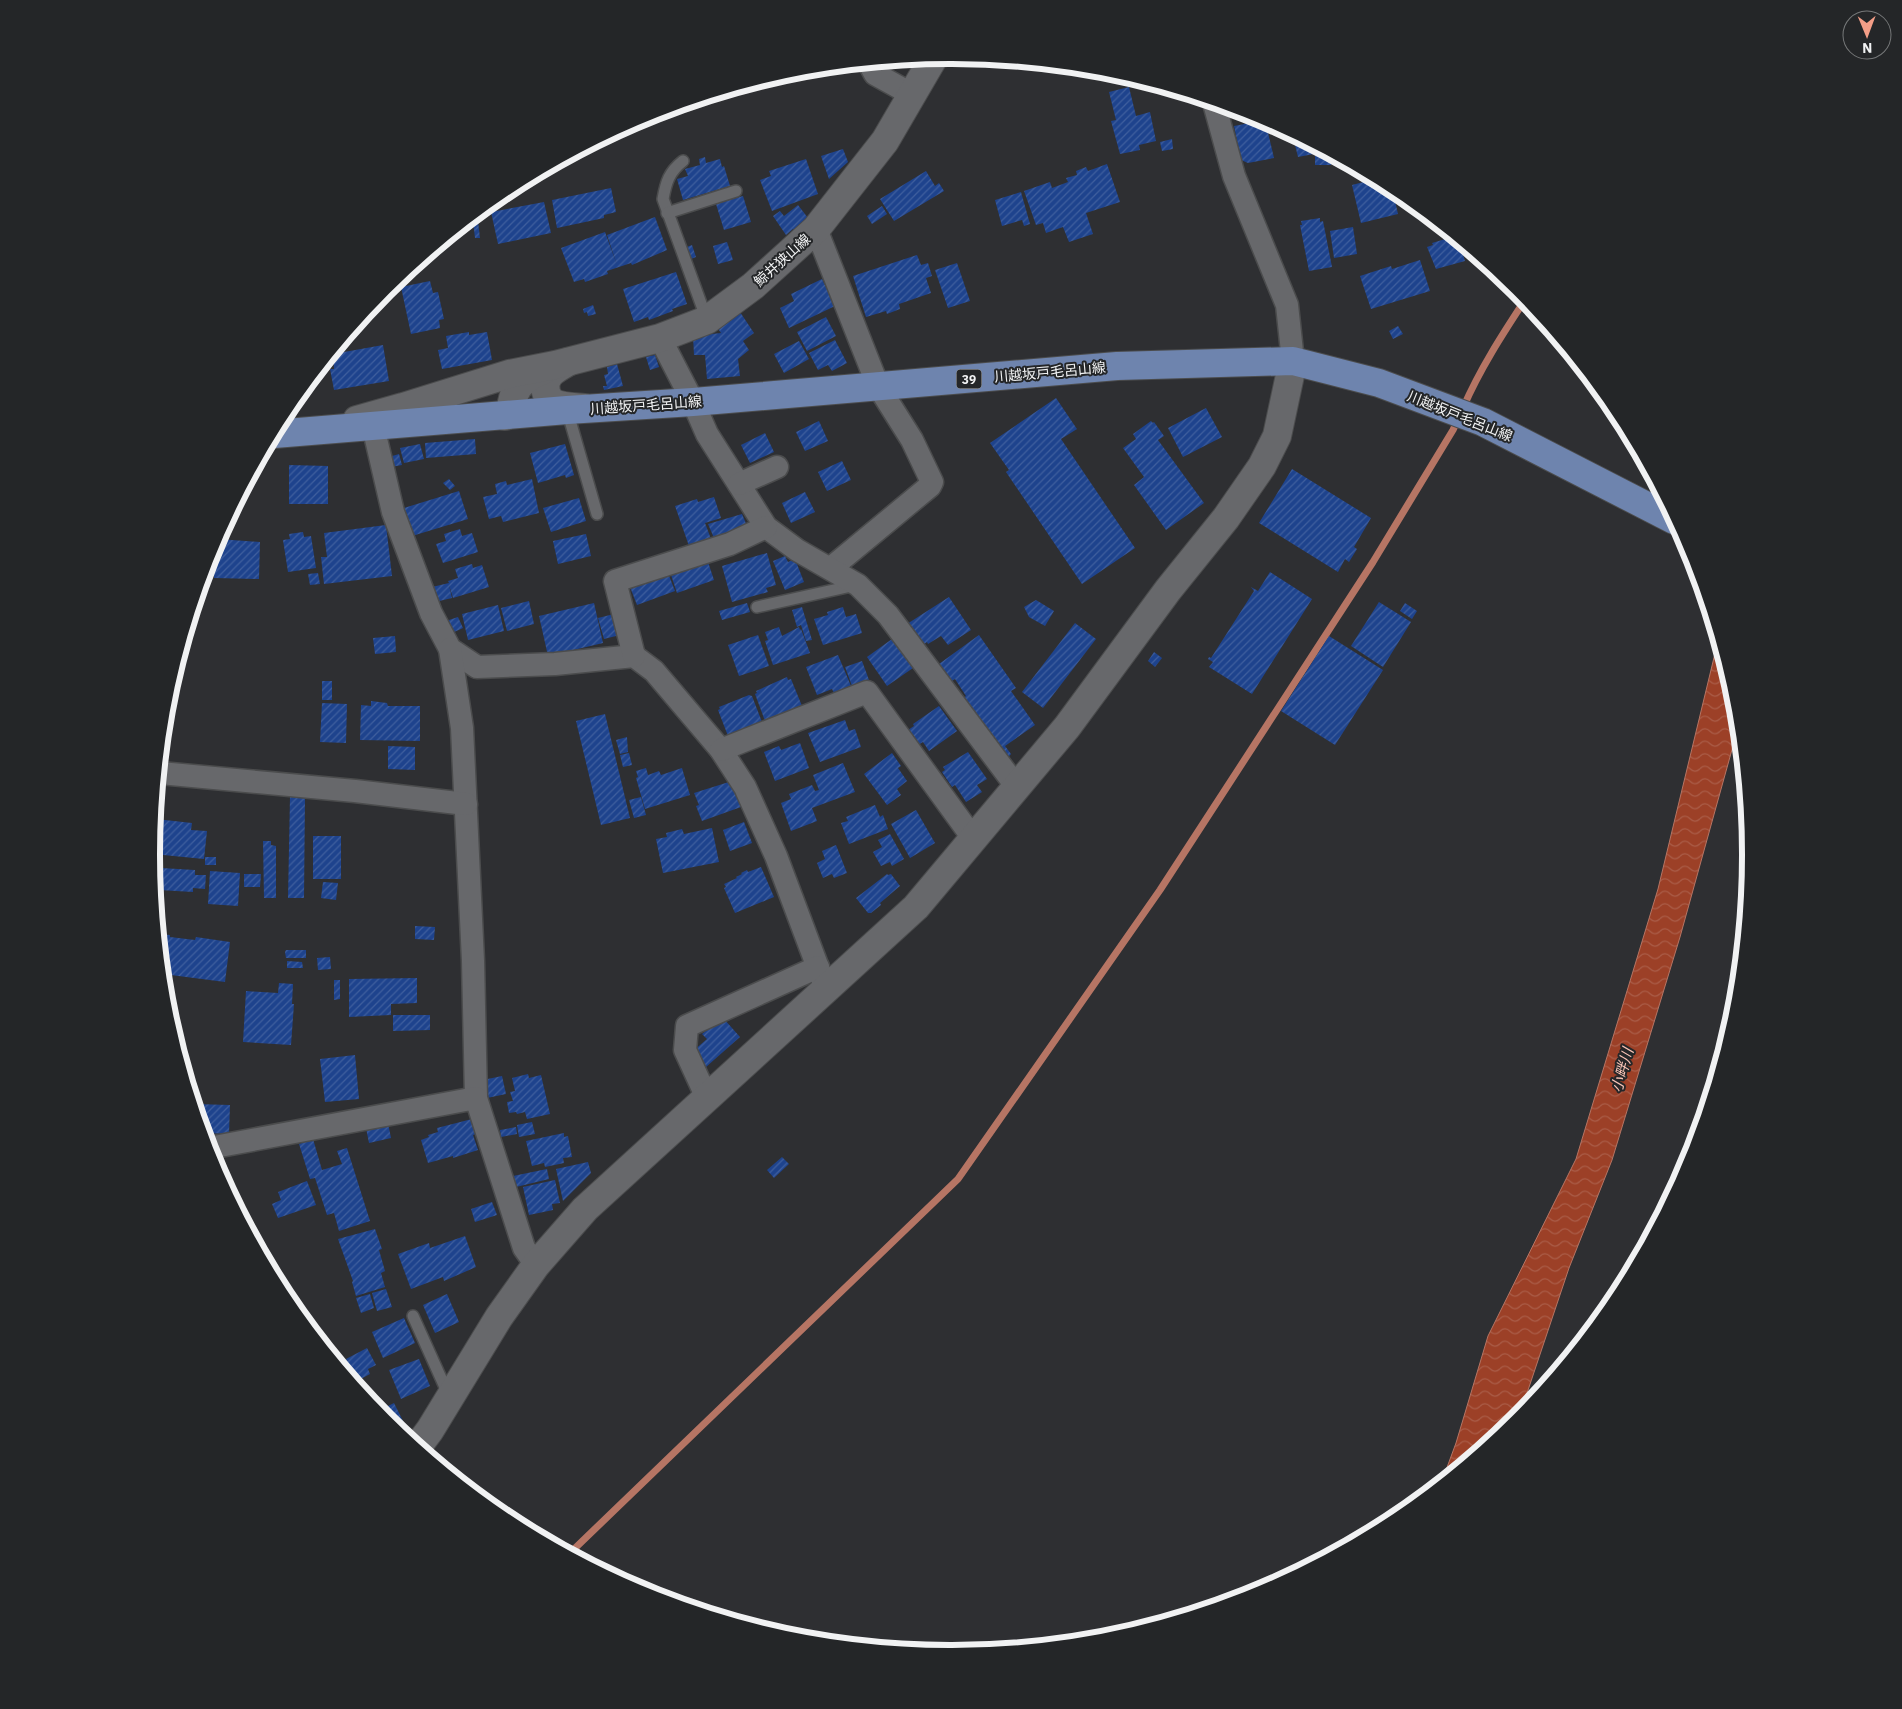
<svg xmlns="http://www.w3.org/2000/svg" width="1902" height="1709" font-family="'IBM Plex Sans','Noto Sans JP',sans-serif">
  <defs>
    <pattern id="water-waves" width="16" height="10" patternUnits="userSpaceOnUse" patternTransform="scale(1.25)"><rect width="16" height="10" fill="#9c4027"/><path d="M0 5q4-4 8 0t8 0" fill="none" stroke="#aa5c47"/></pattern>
    <pattern id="building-hatch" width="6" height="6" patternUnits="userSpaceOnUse" patternTransform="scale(1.25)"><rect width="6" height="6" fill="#1e438d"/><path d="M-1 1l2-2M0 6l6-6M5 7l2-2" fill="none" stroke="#3f5f9e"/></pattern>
  </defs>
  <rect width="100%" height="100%" fill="#2e2f32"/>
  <path fill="url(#water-waves)" stroke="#b67564" d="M1718,641L1735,699L1738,728L1680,937L1612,1160L1569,1268L1519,1417L1442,1481L1456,1443L1488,1336L1576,1159L1658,889Z"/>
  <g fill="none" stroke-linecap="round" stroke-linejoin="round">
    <g stroke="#b67564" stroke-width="7">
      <path d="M1463,408C1480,369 1502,335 1525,300"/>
      <path d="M570,1553L958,1179L1160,890L1373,562L1453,430L1459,417"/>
    </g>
  </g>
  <g fill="url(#building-hatch)">
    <path d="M1129,87L1136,116L1150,112L1156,141L1139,145L1140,150L1120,154L1111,121L1116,120L1109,92Z"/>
    <path d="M1265,120L1274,158L1248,163L1241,160L1234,126Z"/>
    <path d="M1295,136L1302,140L1324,152L1298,157L1293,137Z"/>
    <path d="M1172,139L1173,149L1162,151L1160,142Z"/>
    <path d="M843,149L848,162L829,179L821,156Z"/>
    <rect x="1315" y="156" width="16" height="9"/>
    <path d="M705,157L706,163L720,159L722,167L724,166L730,186L683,200L677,179L688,176L685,169L700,165L699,159Z"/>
    <path d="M806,159L818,194L772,211L760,180L771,176L769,171Z"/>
    <path d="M1107,164L1120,202L1086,213L1093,234L1069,242L1063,227L1046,233L1043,223L1036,225L1024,191L1050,182L1052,188L1068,182L1066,178L1077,175L1076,171L1086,167L1088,171Z"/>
    <path d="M926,171L935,186L939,183L944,191L894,221L880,199Z"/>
    <path d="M1375,179L1392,188L1398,214L1361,223L1352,185Z"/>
    <path d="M611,188L616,212L604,215V218L557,228L552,200Z"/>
    <path d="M1021,192L1030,224L1024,226L1022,220L1002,226L995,200Z"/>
    <path d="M743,196L751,222L724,230L716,204Z"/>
    <path d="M544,202L551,233L498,244L491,212Z"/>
    <path d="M798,205L808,218L795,231L793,229L786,235L773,216L780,211L784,216Z"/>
    <path d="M882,206L887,214L872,224L867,216Z"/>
    <path d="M655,217L667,250L632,265L631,263L607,271L608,274L585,282L584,279L574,282L561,248L605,232L617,265L607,235Z"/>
    <path d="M1320,218V222L1323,221L1332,267L1309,271L1300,225H1302L1301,221Z"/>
    <path d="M473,221H478L480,238H475Z"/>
    <path d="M1353,227L1357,254L1334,258L1330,231Z"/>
    <path d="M1452,237L1459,242L1465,261L1436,269L1427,247L1433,245L1432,243Z"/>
    <path d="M727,242L733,260L718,264L713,246Z"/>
    <path d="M692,245L696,257L691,259L687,247Z"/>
    <path d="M917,255L921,265L928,263L932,276L926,278L931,293L899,304L900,309L887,314L886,311L866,317L853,276Z"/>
    <path d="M1420,260L1430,291L1371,309L1360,276L1391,266L1392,269Z"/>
    <path d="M957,263L970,301L948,308L935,270Z"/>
    <path d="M676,272L687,304L672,309L673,311L649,320L648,317L634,322L623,289Z"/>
    <path d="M822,279L835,306L789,328L780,308L794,301L791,294Z"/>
    <path d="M430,281L433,293L438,292L444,319L439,320L440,328L411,334L401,287Z"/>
    <path d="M593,305L596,314L588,316L587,312L584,313L583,309Z"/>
    <path d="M740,312L754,333L743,341L749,350L738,359L740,376L707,379L705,355H694L693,336L721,333L717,327Z"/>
    <path d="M826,317L836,336L807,351L797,332Z"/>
    <path d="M1398,326L1403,334L1393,339L1389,331Z"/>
    <path d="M469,332V335L487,332L492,360L442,369L438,350L448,348L446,336Z"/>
    <path d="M835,340L847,363L832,371L828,365L818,370L809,353Z"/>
    <path d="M799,341L809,359L784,373L774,354Z"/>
    <path d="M383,345L389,381L334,390L330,369H334L333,354Z"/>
    <path d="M655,355L659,367L650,370L646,357Z"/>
    <path d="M617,364L623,386L604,390L603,386H607L604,375L608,374L607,367Z"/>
    <path d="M1056,398L1077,429L1061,439L1135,548L1082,584L1006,472L1009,470L990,443Z"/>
    <path d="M1206,408L1222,437L1183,457L1168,428Z"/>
    <path d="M819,421L828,441L805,451L796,432Z"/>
    <path d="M1151,421L1153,423L1154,422L1164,436L1158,440L1204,503L1166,530L1134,485L1144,477L1123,448L1136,439L1133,434Z"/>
    <path d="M765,433L774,452L750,463L741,445Z"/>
    <path d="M475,439L476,454L426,458L425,443Z"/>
    <path d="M420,444L424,459L404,463L400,448Z"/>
    <path d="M565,444L574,475L566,478L565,475L538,483L530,453Z"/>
    <path d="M399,454L402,465L391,467L389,457Z"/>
    <path d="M842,461L851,480L827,491L818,472Z"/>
    <path d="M289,465L328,466V504H289Z"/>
    <path d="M1292,469L1371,518L1354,547L1357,549L1349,562L1345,559L1338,572L1259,523Z"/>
    <path d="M449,479L455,486L450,490L443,483Z"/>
    <path d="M532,479L539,513L503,522L501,516L489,519L483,497L497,494L495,484L506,481L507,485Z"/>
    <path d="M459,491L468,519L412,536L404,508Z"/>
    <path d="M805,492L815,512L791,523L782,503Z"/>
    <path d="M714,497L721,518L705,523L711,539L689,546L675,506L697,499L698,502Z"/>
    <path d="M579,498L586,521L551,532L543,508Z"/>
    <path d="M742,514L747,526L714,538L708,524Z"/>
    <path d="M386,525L392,576L324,584L321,557H327L324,533Z"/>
    <path d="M460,529L462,536L472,533L478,552L443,563L436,544L446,541L444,534Z"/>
    <path d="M303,532L304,537L311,536L316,568L288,572L283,540L290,539L289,534Z"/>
    <path d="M586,534L591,556L558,564L553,541Z"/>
    <path d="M218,539L260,542L259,579L214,578L215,543Z"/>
    <path d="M767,553L776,585L766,588L768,592L732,602L722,566Z"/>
    <path d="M785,556L788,562L795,559L804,582L785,590L773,561Z"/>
    <path d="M707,559L714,580L677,593L670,572Z"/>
    <path d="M472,564L473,568L482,565L489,587L453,598L449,585L452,598L435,602L432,587L449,583L448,581L458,578L455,569Z"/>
    <path d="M1270,572L1312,599L1252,694L1209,667L1213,662L1208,659L1209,657L1211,658L1254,591L1251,587L1258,591Z"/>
    <path d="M318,573L320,584L310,585L308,574Z"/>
    <path d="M668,573L675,591L637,605L630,587Z"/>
    <path d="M949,597L971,630L948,645L941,636L928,644L927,642L922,646L907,624Z"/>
    <path d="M1036,600L1054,611L1045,626L1029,617L1024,607Z"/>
    <path d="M529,601L534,624L507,631L501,608Z"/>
    <path d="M1379,602L1411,622L1383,667L1351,646Z"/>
    <path d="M594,603L603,643L548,656L539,616Z"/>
    <path d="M747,603L750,612L722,620L719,611Z"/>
    <path d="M1405,603L1417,611L1412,619L1400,611Z"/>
    <path d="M498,605L504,631L468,640L462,614Z"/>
    <path d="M802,607L812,640L806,641L801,625L797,627L792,610Z"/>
    <path d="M843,607L846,617L856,614L862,633L823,645L814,619L828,615L827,612Z"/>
    <path d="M614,614L620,635L604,639L598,618Z"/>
    <path d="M458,617L463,628L452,633L446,621Z"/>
    <path d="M1075,623L1096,639L1043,708L1022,692Z"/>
    <path d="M779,627L782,636L799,627L800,630L801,629L810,653L773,665L765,641L768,640L765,632Z"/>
    <path d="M758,635L769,666L739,676L728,645Z"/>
    <path d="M979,635L1016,688L1011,691L1035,725L1005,746L1011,754L1007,759L962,699L966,696L955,679L952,681L939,664Z"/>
    <path d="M395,636L396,652L375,654L373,638Z"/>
    <path d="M1329,636L1383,670L1335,745L1281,711Z"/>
    <path d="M892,639L913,668L887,686L867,657Z"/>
    <path d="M1154,652L1162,658L1155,667L1148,661Z"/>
    <path d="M838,655L851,686L834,693L832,689L817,695L806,667Z"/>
    <path d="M862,661L869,680L852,686L845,667Z"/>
    <path d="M787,677L788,680L791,679L802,706L765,721L755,694L757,693L756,691Z"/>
    <rect x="322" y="681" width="10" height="19"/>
    <path d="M749,695L752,696L762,722L728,736L718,710L720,709L719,707Z"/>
    <path d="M371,701L387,703L388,706H420V741L360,740L361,705L371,706Z"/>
    <path d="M322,703L347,704L346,743L320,742Z"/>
    <path d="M939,706L957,731L929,751L923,742L918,745L908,730L914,726L913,724Z"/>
    <path d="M605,714L630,818L601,825L576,721Z"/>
    <path d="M845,720L849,731L855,729L861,747L820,762L808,733Z"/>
    <path d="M627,737L628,752L620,754L616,740Z"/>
    <path d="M800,743L809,768L775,781L764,752L779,746L781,750Z"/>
    <path d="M388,746L415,747V770L388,769Z"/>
    <path d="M968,752L987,779L977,785L982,792L966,802L955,785L952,787L942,772L945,770L943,767Z"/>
    <path d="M629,753L632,765L623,767L620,755Z"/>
    <path d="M892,753L901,766L898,768L907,781L897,789L901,795L887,805L864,774Z"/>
    <path d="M843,763L855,792L812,808L817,821L791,831L781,803L791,799L789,794L812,785L815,791L819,790L813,775Z"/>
    <path d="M646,768L648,775L659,771L661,775L682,768L690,795L645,809L636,778L638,777L636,771Z"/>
    <path d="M732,781L741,807L702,821L696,806L699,805L694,793Z"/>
    <path d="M290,797H305L304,898H288Z"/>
    <path d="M641,797L646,815L634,818L629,800Z"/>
    <path d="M875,805L880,817L883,815L888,829L849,844L841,823L848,821L846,817Z"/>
    <path d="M916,810L935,843L910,858L891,824Z"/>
    <path d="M156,819L192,823L191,830L207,831L204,859L153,854Z"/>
    <path d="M744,822L752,843L730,851L723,830Z"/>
    <path d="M712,828L719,862L663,873L656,839L667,837L666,833L682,829L684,834Z"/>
    <path d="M890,834L904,859L892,866L890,862L881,866L873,852L882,847L878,840Z"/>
    <rect x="313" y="836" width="28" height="43"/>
    <path d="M263,841H271V845L276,846V898H264Z"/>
    <path d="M836,845L847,873L834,878L832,874L823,878L817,863L825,859L822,851Z"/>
    <rect x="205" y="857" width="11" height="8"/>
    <path d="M153,866H159L156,892H155Z"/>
    <path d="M761,867L774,897L735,913L724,888L726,887L724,884L737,878L736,877L742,874L741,873L747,870L748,872Z"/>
    <path d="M161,868L195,870V875H206L205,889L193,888V892L159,890Z"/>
    <path d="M210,871L240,873L238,906L208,904Z"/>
    <path d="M244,874H261L260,887H244Z"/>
    <path d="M887,874L888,875L891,874L900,886L880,903L881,905L871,913H868L856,898Z"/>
    <path d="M323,882L338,883L336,900L321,898Z"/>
    <path d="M415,926L435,927L434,940L415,939Z"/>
    <path d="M159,934L170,935V937L195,940L196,937L230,942L225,982L163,974Z"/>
    <path d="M286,950H306V958H286L285,952Z"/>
    <path d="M330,957L331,969L318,970L317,958Z"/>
    <path d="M287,961L302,962L303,968H287Z"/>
    <path d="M417,978V1003L391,1004V1015L349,1017V979Z"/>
    <path d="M334,980H340V999L334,1000Z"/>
    <path d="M279,983L293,984L292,1004H294L291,1045L243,1042L246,991L278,993Z"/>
    <path d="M393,1015H430V1030L393,1031Z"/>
    <path d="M724,1019L740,1037L706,1067L692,1052L707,1039L702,1034L718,1021Z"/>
    <path d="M355,1055L359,1099L325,1102L320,1059Z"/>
    <path d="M528,1074L529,1078L541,1075L550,1114L527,1119L525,1112L517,1114L516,1112L509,1113L507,1102L513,1101L510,1092L515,1091L512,1078Z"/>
    <path d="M502,1076L506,1094L487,1098L483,1080Z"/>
    <path d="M195,1104L230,1105L229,1134L206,1133V1124H201Z"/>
    <path d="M472,1119L476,1134L473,1135L478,1150L453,1158V1156L428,1163L421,1140L429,1137L428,1135L438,1132L437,1128Z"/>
    <path d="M532,1122L535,1134L519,1137L517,1125Z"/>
    <path d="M388,1123L391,1138L369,1143L366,1128Z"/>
    <path d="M516,1127L517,1134L501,1137L500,1130Z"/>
    <path d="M564,1133V1137L568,1136L572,1157L563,1158L564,1163L545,1167L544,1163L532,1166L526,1141Z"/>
    <path d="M313,1139L322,1170L342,1164L337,1151L347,1148L370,1221L339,1231L334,1213L327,1215L315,1178L310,1179L299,1144Z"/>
    <path d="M782,1157L789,1164L774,1178L767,1170Z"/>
    <path d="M588,1162L591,1173L563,1201L556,1169Z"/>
    <path d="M547,1169L549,1179L516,1187L513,1176Z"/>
    <path d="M555,1180L560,1203L552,1204L553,1210L529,1215L523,1187Z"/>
    <path d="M307,1181L316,1205L278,1218L272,1204L281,1200L278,1192Z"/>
    <path d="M492,1202L497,1215L475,1222L471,1209Z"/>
    <path d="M375,1229L382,1249L379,1250L385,1271L381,1273L385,1287L356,1296L352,1282L353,1281L338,1239Z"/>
    <path d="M465,1236L476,1267L444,1281L443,1277L411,1289L398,1254L429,1243L430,1248Z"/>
    <path d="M386,1289L392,1307L377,1311L372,1293Z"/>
    <path d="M370,1294L374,1308L361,1313L356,1298Z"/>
    <path d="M447,1294L459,1322L435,1333L423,1305Z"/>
    <path d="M404,1318L415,1343L383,1358L372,1332Z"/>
    <path d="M367,1348L376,1365L368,1369L370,1374L355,1382L345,1370L350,1368L346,1359Z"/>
    <path d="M419,1359L430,1386L401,1399L389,1370Z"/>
    <path d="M394,1403L405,1425L397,1429L378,1411Z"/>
  </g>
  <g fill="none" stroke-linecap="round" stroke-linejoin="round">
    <defs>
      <g id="service">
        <path d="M683,161C669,172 666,182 663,199L707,320"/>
        <path d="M667,213L736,191"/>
        <path d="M567,410L597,514"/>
        <path d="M757,607L856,585"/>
        <path d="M413,1316L449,1396"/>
      </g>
      <g id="minor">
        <path d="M869,63L875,74L913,95"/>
        <path d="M1214,103L1234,176L1287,305L1293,361"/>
        <path d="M816,229L878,386L912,440L932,482L930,486L831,568"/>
        <path d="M660,338L693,402L707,434L766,527L797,550L858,585L888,615L1016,786"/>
        <path d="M376,426V439L393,512L431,613L450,649L477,667L555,664L634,656L654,671L721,750L745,787L776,856L826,989"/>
        <path d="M739,484L777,467"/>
        <path d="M450,649L462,728L473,961L476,1098"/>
        <path d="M634,656L615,581L730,544L766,527"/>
        <path d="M721,750L867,692L973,838"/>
        <path d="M160,773L355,791L466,804"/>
        <path d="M707,1098L685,1050L687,1026L818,967"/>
        <path d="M209,1148L476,1098L524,1248L536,1265"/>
      </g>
      <path id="tertiary" d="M418,1446L430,1430L499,1317L536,1265L585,1209L916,907L1067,727L1168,590L1226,518L1262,466L1277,436L1293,361"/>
      <g id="secondary">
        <path d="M568,362C556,369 542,375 546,392C547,396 549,399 552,402C561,407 574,407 584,408"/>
        <path d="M505,416C512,410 511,403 514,395C519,382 532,374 544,370"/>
        <path d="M357,420L403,407L509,374L555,365L660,338L707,320L753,286L816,229L885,141L934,57"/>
      </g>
      <path id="primary" d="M274,434L567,410L693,402L1117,366L1293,361L1379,383L1483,422L1674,520"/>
    </defs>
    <use href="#service" stroke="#4b4c4d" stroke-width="14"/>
    <use href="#minor" stroke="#4b4c4d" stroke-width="25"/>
    <use href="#tertiary" stroke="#4b4c4d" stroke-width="30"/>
    <use href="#secondary" stroke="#4b4c4d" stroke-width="30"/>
    <use href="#primary" stroke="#4b4c4d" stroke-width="30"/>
    <use href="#service" stroke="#67686b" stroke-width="11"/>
    <use href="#minor" stroke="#67686b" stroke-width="22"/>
    <use href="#tertiary" stroke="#67686b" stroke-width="28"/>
    <use href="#secondary" stroke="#67686b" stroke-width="28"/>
    <use href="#primary" stroke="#6e84ae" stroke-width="28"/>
  </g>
  <g text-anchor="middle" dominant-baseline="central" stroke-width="4" stroke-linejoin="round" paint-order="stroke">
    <rect fill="#242628" stroke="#b4b5b6" stroke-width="1" x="956.5" y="369.5" width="25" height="19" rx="4"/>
    <g font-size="12" font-weight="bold" fill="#f1f2f3">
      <text x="969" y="379">39</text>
    </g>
    <g font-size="14" fill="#f1f2f3" stroke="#242628">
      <text transform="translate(782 260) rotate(-42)">鯨井狭山線</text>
      <text transform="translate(1050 372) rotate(-5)">川越坂戸毛呂山線</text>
      <text transform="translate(646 405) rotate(-4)">川越坂戸毛呂山線</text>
      <text transform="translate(1460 416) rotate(22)">川越坂戸毛呂山線</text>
    </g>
    <g font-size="15" font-style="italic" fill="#f9c4b6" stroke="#242628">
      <text transform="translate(1622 1070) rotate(-74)">小畔川</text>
    </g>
  </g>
  <path d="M0 0H1902V1709H0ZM950 64H952A790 790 0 0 1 1742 854V855A790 790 0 0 1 952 1645H950A790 790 0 0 1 160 855V854A790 790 0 0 1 950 64Z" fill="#242628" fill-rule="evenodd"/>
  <path fill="none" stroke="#f1f2f3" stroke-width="6" d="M950 64H952A790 790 0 0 1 1742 854V855A790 790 0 0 1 952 1645H950A790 790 0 0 1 160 855V854A790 790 0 0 1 950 64Z"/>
  <g transform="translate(1867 35) rotate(179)"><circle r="24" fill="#242628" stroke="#767879"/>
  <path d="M0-4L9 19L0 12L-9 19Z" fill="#f49e87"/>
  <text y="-8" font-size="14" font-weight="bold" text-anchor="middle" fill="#f1f2f3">N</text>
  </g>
</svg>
